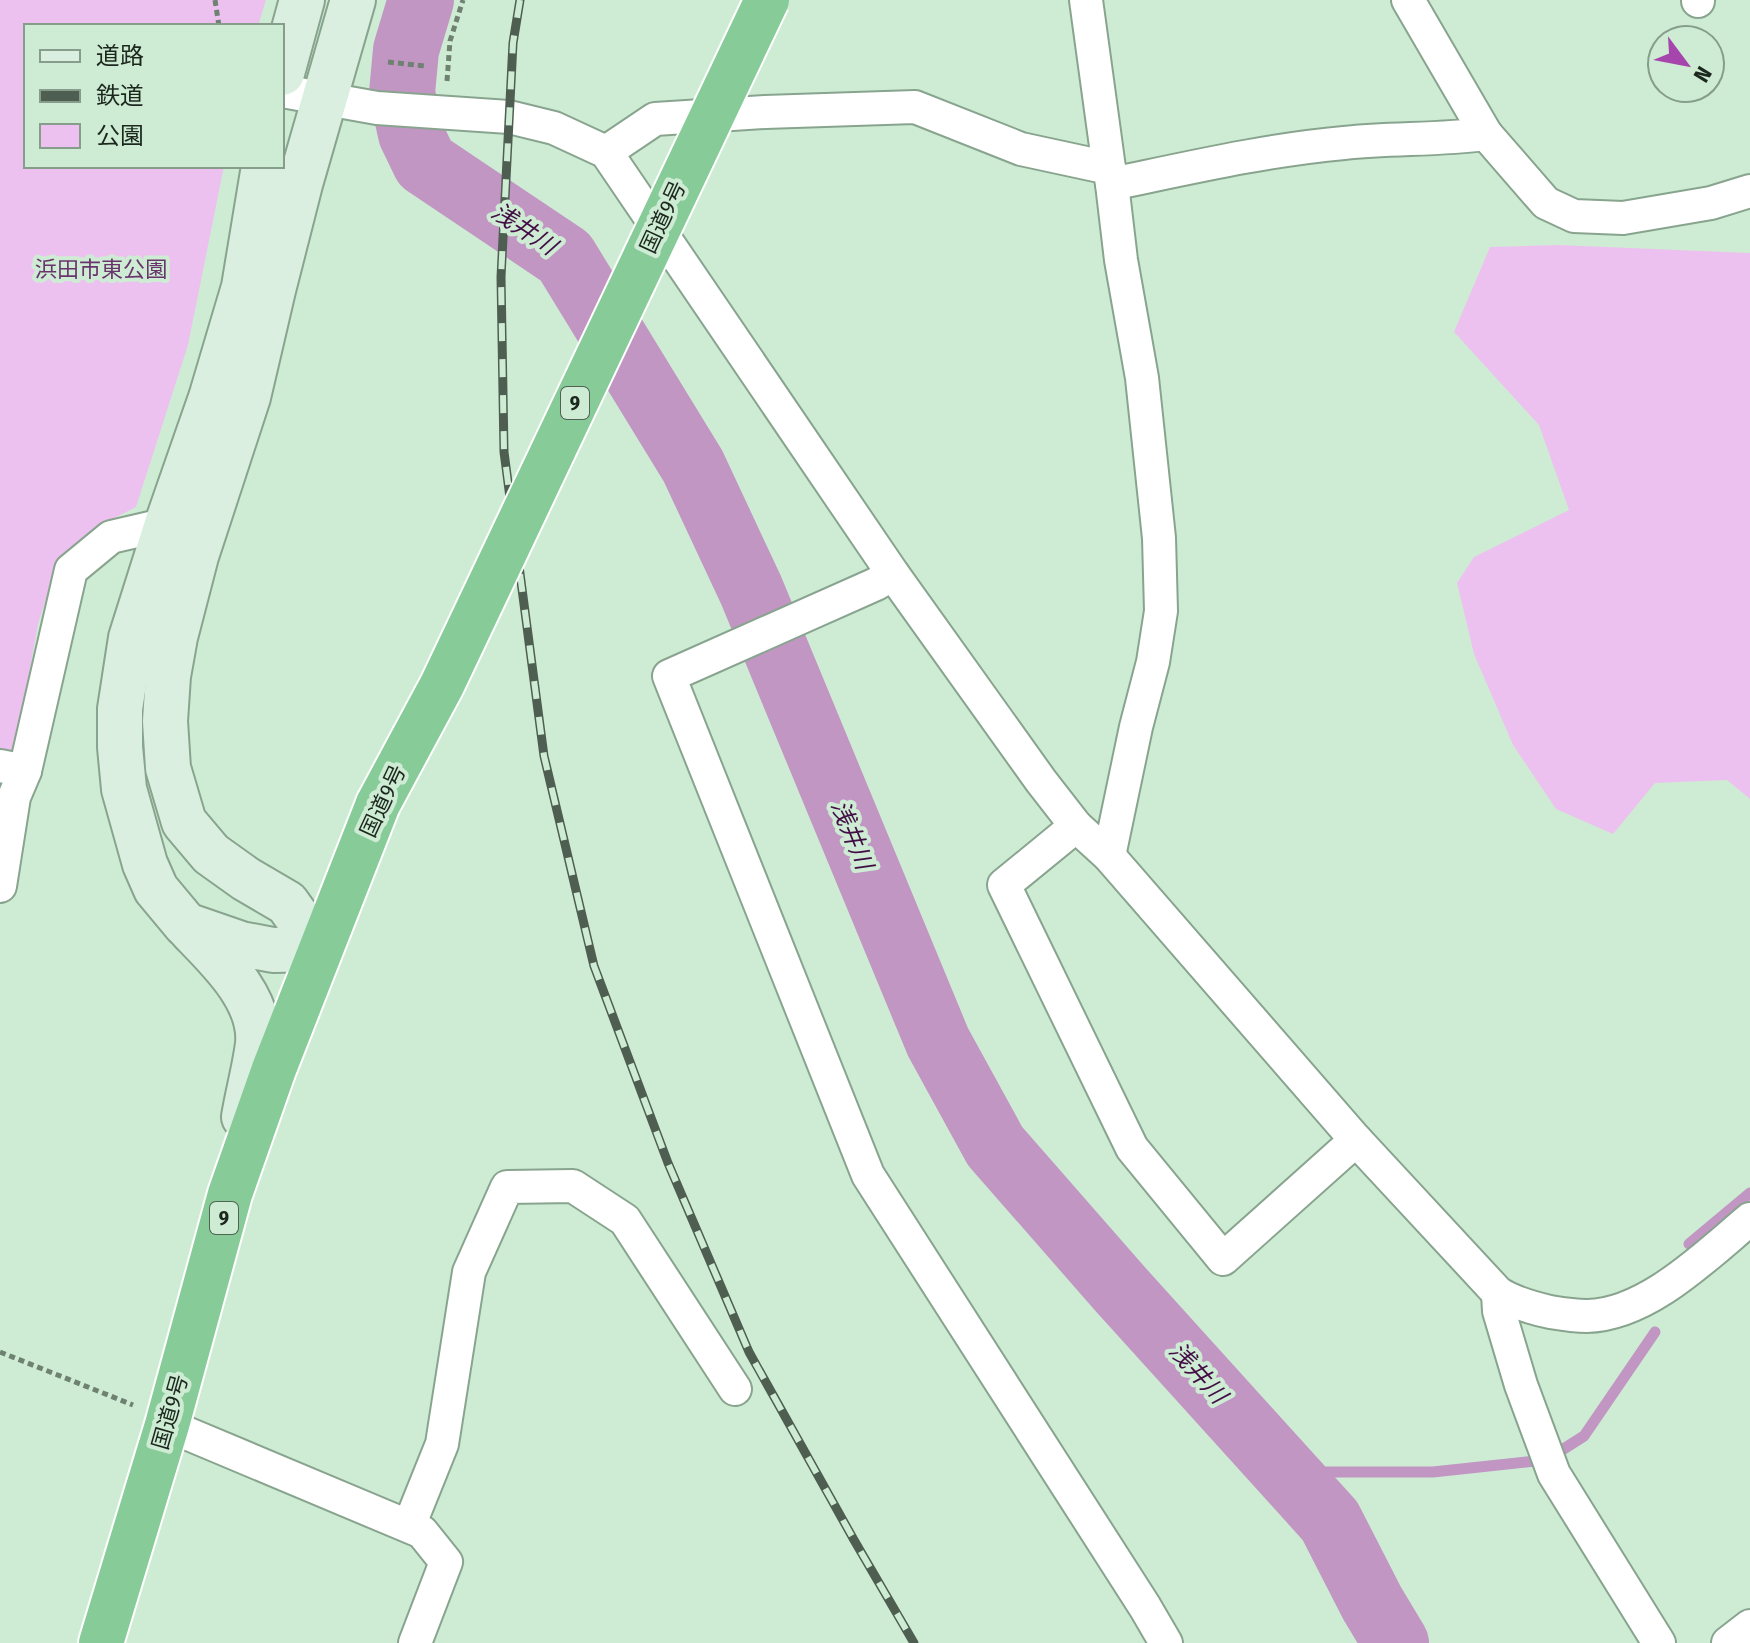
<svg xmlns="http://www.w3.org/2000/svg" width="1750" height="1643" font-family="'Fira Sans Condensed','Noto Sans JP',sans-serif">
  <rect width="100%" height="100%" fill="#ceecd4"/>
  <g fill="#edc1ef">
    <path d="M0,0H266L258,26H26V166H224L188,345L136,507L91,530L58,561L38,624L14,757L0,753Z"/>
    <path d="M1558,245L1750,253V799L1727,780L1655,783L1613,834L1556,809L1513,745L1474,654L1457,583L1474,557L1569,510L1539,425L1454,332L1490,247Z"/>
  </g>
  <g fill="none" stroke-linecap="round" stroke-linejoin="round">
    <g stroke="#c196c3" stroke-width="11">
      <path d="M1689,1244L1750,1193"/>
      <path d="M1562,1450L1584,1436L1655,1332"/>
      <path d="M1278,1463L1314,1472H1433L1535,1461"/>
    </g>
    <path stroke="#c196c3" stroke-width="66" d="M421,0L406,50L402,93L411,134L425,163L565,257L693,466L751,590L938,1042L995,1146L1121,1290L1330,1521L1372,1603L1396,1643"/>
    <defs>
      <g id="street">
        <path d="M1086,0L1109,168"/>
        <path d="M1408,0L1486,134L1546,203L1574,216L1623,218L1711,203L1750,191"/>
        <path d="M1698,0V1"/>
        <path d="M282,91L377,108L509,117L554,128L606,152L893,574L1041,781L1076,826L1109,856L1356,1140L1498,1293C1514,1303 1532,1308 1550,1312C1562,1314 1575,1316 1587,1316C1647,1315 1707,1255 1750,1219"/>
        <path d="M606,152L655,119L765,112L915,107L1021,149L1109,168L1112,184L1121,260L1142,378L1159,538L1161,611L1153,662L1136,727L1109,856"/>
        <path d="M1112,184C1189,168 1266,150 1344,143C1391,138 1438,140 1486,134"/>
        <path d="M893,574L876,584L669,676L868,1175L1145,1607L1166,1643"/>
        <path d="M0,766L25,771L71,570L111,537L167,524"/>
        <path d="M1076,826L1004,885L1132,1148L1223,1259L1356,1140"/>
        <path d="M0,886L14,797L25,771"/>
        <path d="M1498,1293L1499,1311L1521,1385L1554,1474L1659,1643"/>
        <path d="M167,1425L422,1532L446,1562L415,1643"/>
        <path d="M409,1526L442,1444L469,1272L507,1187L573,1186L625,1220L735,1389"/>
        <path d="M1728,1643L1750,1626"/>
      </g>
      <g id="secondary">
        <path d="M282,73L302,0"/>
        <path d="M264,166L244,287L211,398L167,524L131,638L120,709V747L124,789L145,864L156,889L186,925L241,944L273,950L320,949"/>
        <path d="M191,930C219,959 262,999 258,1044C255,1068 248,1093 244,1117"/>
        <path d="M320,949L287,903L246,879L211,854L184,822L168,768L165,721L168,676L175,637L196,556L248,397L273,290L300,184L353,0"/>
      </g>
      <path id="highway" d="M101,1643L167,1425L230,1194L274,1069L378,804"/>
    </defs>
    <use href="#street" stroke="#88a48e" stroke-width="36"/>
    <use href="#secondary" stroke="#88a48e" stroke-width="48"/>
    <use href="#highway" stroke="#fff" stroke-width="48"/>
    <g stroke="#6f8272" stroke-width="5" stroke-dasharray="6 4" stroke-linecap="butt">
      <path d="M215,0L219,26"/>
      <path d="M388,62L425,66"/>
      <path d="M447,81L450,41L463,0"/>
      <path d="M0,1352L133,1405"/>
    </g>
    <use href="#street" stroke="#fff" stroke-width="32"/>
    <use href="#secondary" stroke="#dbefe0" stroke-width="44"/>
    <use href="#highway" stroke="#86cb98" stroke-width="44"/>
    <defs>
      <path id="rail" d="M520,0L513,43L501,277L504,452L544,756L594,966L668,1163L749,1352L854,1540L914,1643"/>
    </defs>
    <use href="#rail" stroke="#4e5f51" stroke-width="9"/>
    <use href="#rail" stroke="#ceecd4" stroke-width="6" stroke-dasharray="18" stroke-linecap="butt"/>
    <defs>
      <path id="highway-bridge" d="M378,804L442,685L767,0"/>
    </defs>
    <use href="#highway-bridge" stroke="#fff" stroke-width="48" stroke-linecap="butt"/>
    <use href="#highway-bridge" stroke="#86cb98" stroke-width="44"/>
  </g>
  <g text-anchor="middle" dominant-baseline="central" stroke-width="8" stroke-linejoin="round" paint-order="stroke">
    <g fill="#ceecd4" stroke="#516255" stroke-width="2">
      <rect x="561" y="387" width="28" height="32" rx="6"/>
      <rect x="210" y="1202" width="28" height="32" rx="6"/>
    </g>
    <g font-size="20" font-weight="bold" fill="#1c271e">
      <text x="575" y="403">9</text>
      <text x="224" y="1218">9</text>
    </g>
    <g font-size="22" fill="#1c271e" stroke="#ceecd4">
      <text transform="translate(663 217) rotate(-65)">国道9号</text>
      <text transform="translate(383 801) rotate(-65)">国道9号</text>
      <text transform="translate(170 1412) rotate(-74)">国道9号</text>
    </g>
    <g font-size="22" fill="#69336c" stroke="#ceecd4">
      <text x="101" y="269">浜田市東公園</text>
    </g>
    <g font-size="24" font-style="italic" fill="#430e46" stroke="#ceecd4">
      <text transform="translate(524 229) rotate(34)">浅井川</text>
      <text transform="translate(852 835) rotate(68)">浅井川</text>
      <text transform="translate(1198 1373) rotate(48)">浅井川</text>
    </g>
  </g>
  <rect x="24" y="24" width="260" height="144" fill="#ceecd4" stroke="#879d8b" stroke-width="2"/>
  <rect x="40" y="50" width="40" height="12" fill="#dbefe0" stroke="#879d8b" stroke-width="2"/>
  <text x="96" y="64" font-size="24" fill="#1c271e">道路</text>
  <rect x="40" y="90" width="40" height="12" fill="#4e5f51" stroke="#879d8b" stroke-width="2"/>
  <text x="96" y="104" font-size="24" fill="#1c271e">鉄道</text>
  <rect x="40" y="124" width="40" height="24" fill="#edc1ef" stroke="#879d8b" stroke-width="2"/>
  <text x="96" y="144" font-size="24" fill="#1c271e">公園</text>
  <g transform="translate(1686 64) rotate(122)"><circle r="38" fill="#ceecd4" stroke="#879d8b" stroke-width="2"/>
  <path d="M0-6L14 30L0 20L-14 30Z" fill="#a645ac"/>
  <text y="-12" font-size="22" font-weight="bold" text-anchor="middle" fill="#1c271e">N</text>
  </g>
</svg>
